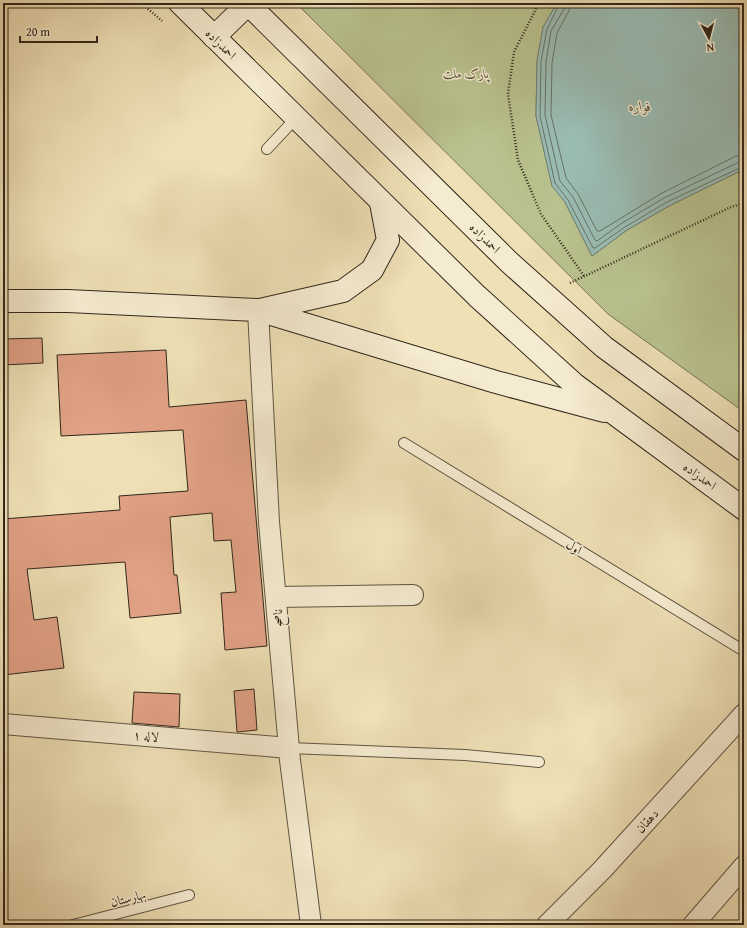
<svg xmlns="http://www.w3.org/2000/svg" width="747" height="928" font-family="'Gentium Book Plus',Amiri,serif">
  <rect width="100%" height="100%" fill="#efe0b6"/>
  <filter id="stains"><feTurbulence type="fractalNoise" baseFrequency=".005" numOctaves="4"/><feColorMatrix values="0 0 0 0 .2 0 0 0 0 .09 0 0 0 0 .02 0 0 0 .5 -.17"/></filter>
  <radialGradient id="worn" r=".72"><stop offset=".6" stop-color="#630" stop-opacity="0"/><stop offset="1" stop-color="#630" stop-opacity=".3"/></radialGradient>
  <path fill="#b9c28e" stroke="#757454" d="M296,3H557L543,28L537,61L536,116L552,185L565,202L592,256L627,230L669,206L744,169V412L608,314Z"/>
  <path fill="#9abcb3" stroke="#708076" d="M557,3H744V169L669,206L627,230L592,256L565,202L552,186L536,116L537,61L543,27Z"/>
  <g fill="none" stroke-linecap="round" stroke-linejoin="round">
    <g stroke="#667267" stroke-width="1">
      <path d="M560,3L547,29L541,61L540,116L555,183L568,200L593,248H595L625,227L667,202L744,166"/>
      <path d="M565,3L564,9L551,31L546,62L545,115L560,181L573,197L595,240L597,241L622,223L664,198L739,162L744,161"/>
      <path d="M571,3L569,11L557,33L552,63L551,115L566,178L578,194L597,231H600L662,193L736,156L744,155"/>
    </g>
  </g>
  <g fill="#e1a185" stroke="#31271b">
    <path d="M42,338L43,363L3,365V339Z"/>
    <path d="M166,350L169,407L246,400L267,646L225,650L221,593L236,592L231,540L214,541L212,513L170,517L174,575H177L181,613L130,618L125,562L27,569L34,620L57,617L64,668L3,675V519L120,510L119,496L188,491L183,430L61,436L57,355Z"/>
    <path d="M254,689L257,730L237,732L234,691Z"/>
    <path d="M134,692L180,694L179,727L132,723Z"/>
  </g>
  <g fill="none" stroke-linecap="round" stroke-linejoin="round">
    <defs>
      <g id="service">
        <path d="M267,149L296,118"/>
        <path d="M404,443L744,651"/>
        <path d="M289,748L465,755L539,762"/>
        <path d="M73,925L189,895"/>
      </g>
      <g id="minor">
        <path d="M258,310L269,522L290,760L311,925"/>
        <path d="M276,597L413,595"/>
        <path d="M3,724L289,748"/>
        <path d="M547,925L602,870L744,714"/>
        <path d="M693,925L744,866"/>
      </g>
      <g id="secondary">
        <path d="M180,3L477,296L574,384L744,509"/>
        <path d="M247,3L509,262L604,347L744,450"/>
        <path d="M214,37L248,4"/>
        <path d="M3,301H68L258,310L496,382L604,411"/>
        <path d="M260,310L343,291L372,270L388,240L381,203"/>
      </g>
    </defs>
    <use href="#service" stroke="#605542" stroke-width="12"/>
    <use href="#minor" stroke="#605542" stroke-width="22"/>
    <use href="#secondary" stroke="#31271b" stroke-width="24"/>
    <g stroke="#31271b" stroke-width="2.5" stroke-dasharray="1 2" stroke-linecap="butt">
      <path d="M141,3L162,21"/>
      <path d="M539,3L514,52L508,94L518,160L541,214L584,276"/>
      <path d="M570,283L731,207L744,203"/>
    </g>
    <use href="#service" stroke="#f5ebd0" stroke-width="10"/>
    <use href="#minor" stroke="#f5ebd0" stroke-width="20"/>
    <use href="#secondary" stroke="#f5ebd0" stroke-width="22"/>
  </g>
  <g text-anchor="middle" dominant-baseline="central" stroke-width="3" stroke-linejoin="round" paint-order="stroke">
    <g font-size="13" fill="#31271b" stroke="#f5ebd0">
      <text transform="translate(221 44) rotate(45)">احمدزاده</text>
      <text transform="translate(485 238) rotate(45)">احمدزاده</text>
      <text transform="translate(700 476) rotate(36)">احمدزاده</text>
      <text transform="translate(574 547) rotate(31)">اول</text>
      <text transform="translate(278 618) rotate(-95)">ناصح</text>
      <text transform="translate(146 736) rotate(5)">لاله ۱</text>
      <text transform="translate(647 821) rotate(-48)">دهقان</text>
      <text transform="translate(128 898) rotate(-14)">بهارستان</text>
    </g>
    <g font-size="13" font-style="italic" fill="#534e38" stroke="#f5ebd0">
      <text x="466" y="73">پارک ملت</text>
    </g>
    <g font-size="14" font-style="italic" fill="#505449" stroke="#f5ebd0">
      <text x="640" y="106">فواره</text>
    </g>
  </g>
  <rect width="747" height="928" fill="none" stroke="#efe0b6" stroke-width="16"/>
  <rect x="4" y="4" width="739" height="920" fill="none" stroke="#31271b" stroke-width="2"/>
  <rect x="8" y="8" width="731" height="912" fill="none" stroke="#31271b"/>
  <g transform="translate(709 38) rotate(173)" stroke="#f5ebd0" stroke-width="3" paint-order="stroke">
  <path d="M0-3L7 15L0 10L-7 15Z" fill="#31271b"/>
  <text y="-6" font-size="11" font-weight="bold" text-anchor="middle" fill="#31271b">N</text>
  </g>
  <path d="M20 36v6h77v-6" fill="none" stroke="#31271b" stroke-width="2"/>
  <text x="26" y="36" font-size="12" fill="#31271b" stroke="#f5ebd0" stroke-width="3" paint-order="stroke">20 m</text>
  <rect width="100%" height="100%" filter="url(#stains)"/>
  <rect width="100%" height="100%" fill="url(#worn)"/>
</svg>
